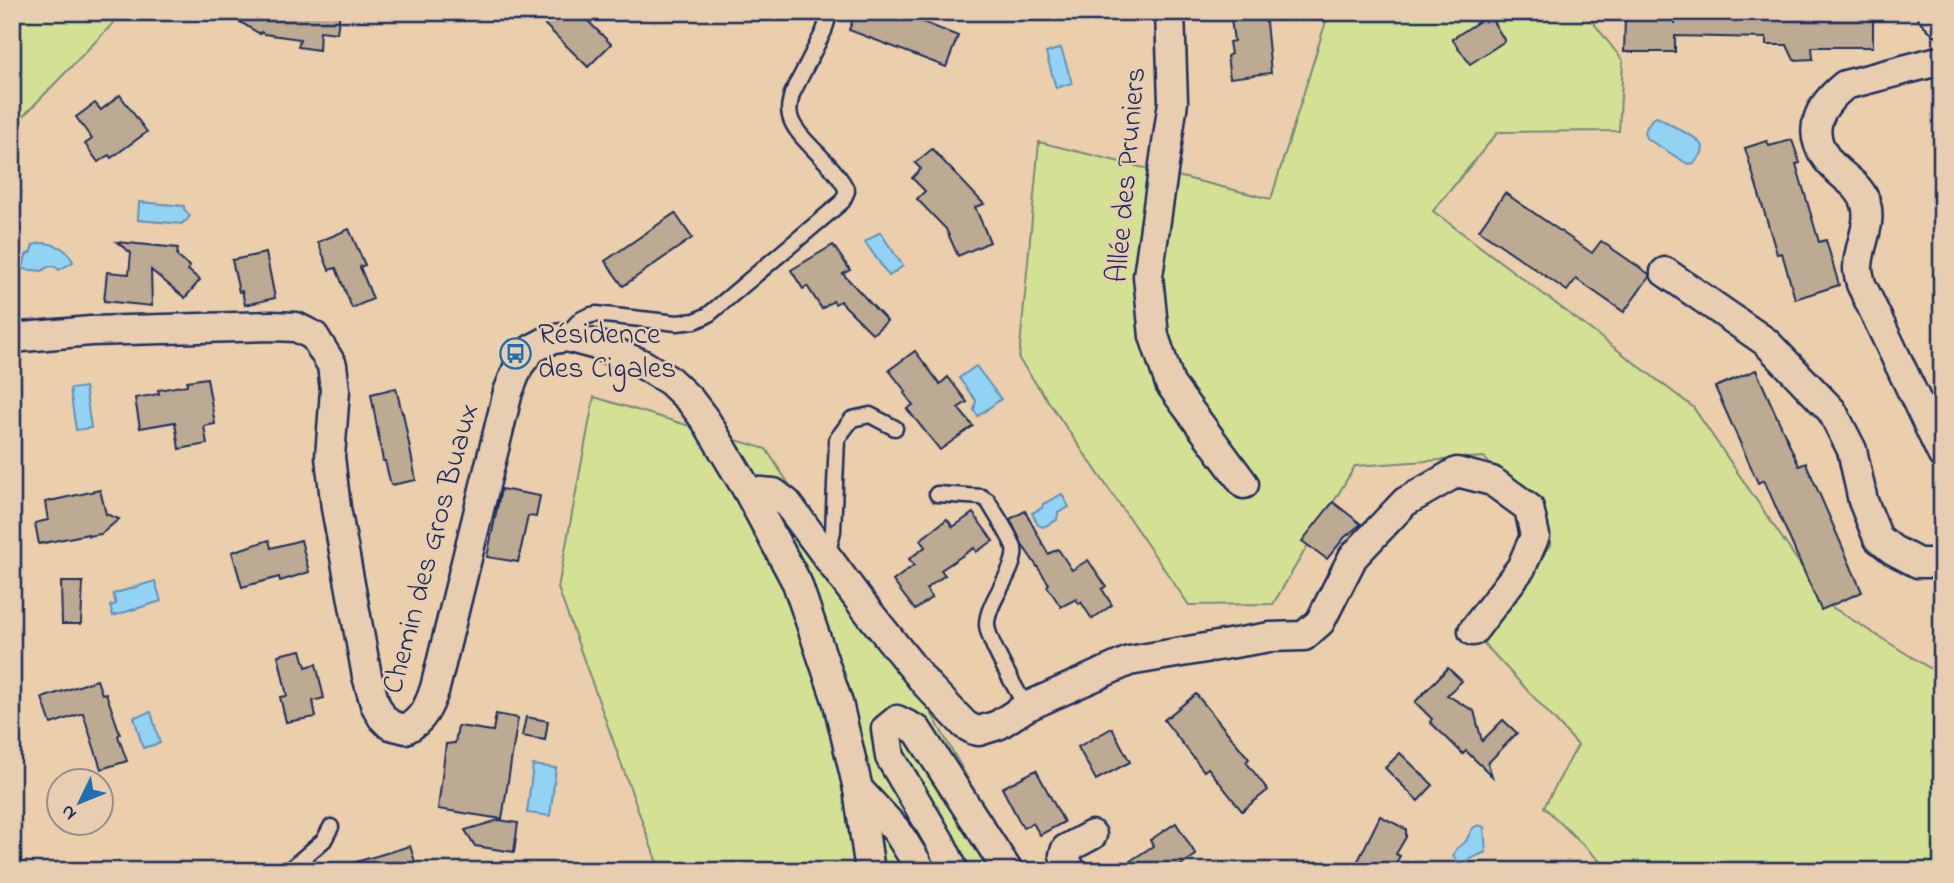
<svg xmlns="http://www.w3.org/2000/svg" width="1954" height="883" font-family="'Indie Flower',sans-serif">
  <rect width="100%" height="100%" fill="#ebceac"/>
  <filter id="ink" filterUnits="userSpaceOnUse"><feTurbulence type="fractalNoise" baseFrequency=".0143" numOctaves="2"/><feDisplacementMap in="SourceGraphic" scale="14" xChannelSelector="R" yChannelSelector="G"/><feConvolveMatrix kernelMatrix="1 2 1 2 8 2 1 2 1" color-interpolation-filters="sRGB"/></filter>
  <g filter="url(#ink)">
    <g fill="#d4e194" stroke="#788879" stroke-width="2">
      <path d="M12,12H124L12,128Z"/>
      <path d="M1357,12H1585L1623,61L1619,131L1498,132L1433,211L1693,407L1827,604L1942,676V871H1610L1544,807L1578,745L1477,636L1551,544L1484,457L1355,466L1273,604L1189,605L1019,359L1039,142L1271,199L1326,21Z"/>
      <path d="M594,397L766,449L889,637L1019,871H660L558,588Z"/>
    </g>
    <g fill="#92d3f4" stroke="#6291b8" stroke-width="2">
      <path d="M1061,48L1072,83L1056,88L1046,53Z"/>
      <path d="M1657,117L1695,138L1703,146L1702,153L1694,163L1688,164L1646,138L1644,132L1652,119Z"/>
      <path d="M139,202L184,206V209L190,216L186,221L183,222L182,224L138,220Z"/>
      <path d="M880,232L903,266L889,276L865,242Z"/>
      <path d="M40,243C55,243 67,248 73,262L59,270C54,263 47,267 42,271L23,269L26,255L31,252L33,245Z"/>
      <path d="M976,366L1001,399L978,416L974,410L976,401L959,378Z"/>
      <path d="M85,387L91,428L76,430L70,389Z"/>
      <path d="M1062,494L1069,507L1058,513L1057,520L1043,527L1038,525L1032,513L1042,508L1043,504Z"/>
      <path d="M155,581L161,601L113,616L110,606L116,604L113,594Z"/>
      <path d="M151,712L160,743L143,748L134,717Z"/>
      <path d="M533,765L556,768L550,816L527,813Z"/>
      <path d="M1478,825L1484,827L1486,852L1465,861H1458L1453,856L1456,849L1466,841L1472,829Z"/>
    </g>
    <g fill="#bcaa92" stroke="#1b2f5e" stroke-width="2">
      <path d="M224,12H340L337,33L320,31L319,50L298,47L300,39L264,34L261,32L260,34Z"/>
      <path d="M532,12H579L611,44L588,67Z"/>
      <path d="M856,12H898L958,36L946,67L849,30Z"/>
      <path d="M1230,12H1265L1271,73L1230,78L1227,56L1231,54L1229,42L1234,41Z"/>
      <path d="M1675,12H1873V47H1812L1813,59L1794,60L1787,45H1766V38L1675,36V52H1624L1625,18H1675V24Z"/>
      <path d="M1489,15L1505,41L1470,64L1452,39Z"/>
      <path d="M120,95L147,132L111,158L109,155L98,162L85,144L92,139L76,117L95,103L101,110Z"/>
      <path d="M1792,140L1800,163L1796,164L1819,242L1826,240L1839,285L1795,299L1782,253L1777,254L1745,148L1767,141L1769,146Z"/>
      <path d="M932,149L984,204L975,207L990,242L958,256L946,229L917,199L925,191L912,178L921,169L915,163Z"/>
      <path d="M1505,193L1592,253L1601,241L1649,274V277L1624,312L1576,279L1567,291L1479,230Z"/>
      <path d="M675,213L692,238L623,286L605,261Z"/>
      <path d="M349,229L365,265L360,267L373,299L352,308L336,268L329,270L318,242Z"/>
      <path d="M117,242L178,248L177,256L190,267L188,270L200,280L185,298L151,270L152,306L104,301L107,272L129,274L131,253Z"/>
      <path d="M833,245L850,270L843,274L887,321L873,334L840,301L835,304L833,301L822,309L807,286L803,289L791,270Z"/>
      <path d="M266,253L275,298L245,305L242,291L239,292L232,260Z"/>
      <path d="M915,351L940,384L948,377L967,402L958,408L973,426L940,450L907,409L913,405L904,393L906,392L889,370Z"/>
      <path d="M1756,370L1799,466L1806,463L1862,592L1821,610L1764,480L1758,483L1715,387Z"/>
      <path d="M207,378L215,424L204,426L207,444L179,449L175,422L140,428L135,398L159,394L158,390L187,385V381Z"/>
      <path d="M396,388L402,413H403L416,480L391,485L385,461H383L371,394Z"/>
      <path d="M501,489L540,496L536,517L528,516L518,562L487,557Z"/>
      <path d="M100,490L106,514L119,519L101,534L88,536V534L39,544L35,523L48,520L45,502Z"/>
      <path d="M1333,502L1361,524L1345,537L1327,559L1302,541Z"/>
      <path d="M1025,511L1048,554L1058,549L1072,570L1088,560L1106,586L1102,589L1112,605L1092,619L1081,602L1079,604L1076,599L1061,607L1047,586L1049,584L1023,546L1010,519Z"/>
      <path d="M973,513L993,541L976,552L974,548L941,570L945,575L926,589L932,597L915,610L893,581L914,565L909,559L925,547L920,540L947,519L953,527Z"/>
      <path d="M269,540L271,548L301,540L309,572L280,581L279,577L242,587L232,552Z"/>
      <path d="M61,582H83L81,624H62Z"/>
      <path d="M301,650L306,667L316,664L324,698L313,701L316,717L286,722L280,697L287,696L278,655Z"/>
      <path d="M1448,668L1462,681L1447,695L1474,711L1482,741L1503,720L1517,733L1488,763L1492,776L1466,751L1463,754L1451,742L1430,722L1432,719L1415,702Z"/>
      <path d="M97,680L102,694L106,693L120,734L118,736L127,761L101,769L83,713L51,724L42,698Z"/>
      <path d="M1196,694L1249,759L1246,762L1268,790L1242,811L1208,768L1204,771L1164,720Z"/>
      <path d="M496,714L518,718L502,819L438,809L446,744L455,743L458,726L493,731Z"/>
      <path d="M526,717L548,721L545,740L522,736Z"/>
      <path d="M1112,728L1130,762L1096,780L1078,747Z"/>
      <path d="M1400,753L1433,785L1418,801L1385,768Z"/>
      <path d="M1036,770L1064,822L1040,835L1033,823L1023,828L1002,788Z"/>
      <path d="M1380,816L1406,829V837L1396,854L1400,856L1391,871H1353Z"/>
      <path d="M499,820L518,823L514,852L475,846L465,830Z"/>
      <path d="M1176,823L1196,855L1172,871H1115L1153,846L1150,840Z"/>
      <path d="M410,846L418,871H347L346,865Z"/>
    </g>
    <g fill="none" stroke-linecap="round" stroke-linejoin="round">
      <defs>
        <g id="lane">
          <path d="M567,337C575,323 580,317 596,314L677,323L695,321L708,315L842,202L847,191C836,164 795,139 790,116C788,108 790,102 792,94L824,31L830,12"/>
          <path d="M937,494L982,497L988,501C994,512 1012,538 1014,548C1018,569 987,601 987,624C987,641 1017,690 1026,707"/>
          <path d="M827,556L833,531L837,439L852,419L870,415L895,428"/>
          <path d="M288,871L324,840L331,827"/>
        </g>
        <g id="street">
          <path d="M1170,12L1173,102L1148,276L1154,336L1170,384L1244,484"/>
          <path d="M1932,12L1942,22"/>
          <path d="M1942,60L1845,85C1820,105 1805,130 1827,159C1839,176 1860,183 1866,204C1872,226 1858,246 1858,268C1858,273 1860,279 1861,284L1942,454"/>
          <path d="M1665,272L1766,342L1832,411L1852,450L1863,501L1878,538L1893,550L1918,563H1938L1942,560"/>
          <path d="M12,338L91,331L272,326L296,327L314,336L332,365L335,390L330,457L336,508L367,676L375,704L382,717L390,725L406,729C423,720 429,706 435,688L508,392L519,365L532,349L549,340L567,337L600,346L642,364L670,381L690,400L706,421L748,491L797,583L838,703L858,789L870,871"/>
          <path d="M748,491L774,493L787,503L862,604L926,684L965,725L974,730L979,731L998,725L1026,707L1129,661L1270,637L1304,636L1320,622L1353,557L1405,502L1457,472L1492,481L1529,508L1535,536L1521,568L1473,631"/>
          <path d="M858,789L897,831L922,871"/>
          <path d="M954,871L940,842L890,757L886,729L897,720L917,730L1008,871"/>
          <path d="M1071,871L1064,855L1066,849L1092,835"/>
        </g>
      </defs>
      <use href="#lane" stroke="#1b2f5e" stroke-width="19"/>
      <use href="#street" stroke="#1b2f5e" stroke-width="33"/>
      <use href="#lane" stroke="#e9cdb0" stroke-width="14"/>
      <use href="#street" stroke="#e9cdb0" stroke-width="28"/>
    </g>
  </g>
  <defs>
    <symbol id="bus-ring" viewBox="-11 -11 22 22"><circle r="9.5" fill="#e9cdb0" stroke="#1f6fb2" stroke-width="1.5"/><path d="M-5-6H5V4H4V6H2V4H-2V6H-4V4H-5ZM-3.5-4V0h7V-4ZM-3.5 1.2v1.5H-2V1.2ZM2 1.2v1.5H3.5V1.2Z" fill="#1f6fb2"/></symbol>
  </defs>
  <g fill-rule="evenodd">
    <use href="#bus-ring" x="498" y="336" width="35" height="35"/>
  </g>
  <g text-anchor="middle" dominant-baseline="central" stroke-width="5" stroke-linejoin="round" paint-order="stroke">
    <g font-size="30" fill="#1b2f5e" stroke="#e9cdb0">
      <text transform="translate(1128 175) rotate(-85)">Allée des Pruniers</text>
      <text transform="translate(432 549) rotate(-75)">Chemin des Gros Buaux</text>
    </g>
    <g font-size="30" fill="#1b2f5e" stroke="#e9cdb0" text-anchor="start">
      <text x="538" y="336">Résidence<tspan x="538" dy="34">des Cigales</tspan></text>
    </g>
  </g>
  <rect width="1954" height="883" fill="none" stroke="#e9cdb0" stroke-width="42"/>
  <rect x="21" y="21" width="1912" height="841" fill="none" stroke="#1b2f5e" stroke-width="2.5" filter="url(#ink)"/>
  <g transform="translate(80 802) rotate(227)"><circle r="33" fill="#e9cdb0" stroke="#978e8f" stroke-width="2"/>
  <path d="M0-5L12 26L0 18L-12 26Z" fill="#1f6fb2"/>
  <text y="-10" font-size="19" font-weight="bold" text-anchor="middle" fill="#1b2f5e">N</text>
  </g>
</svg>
